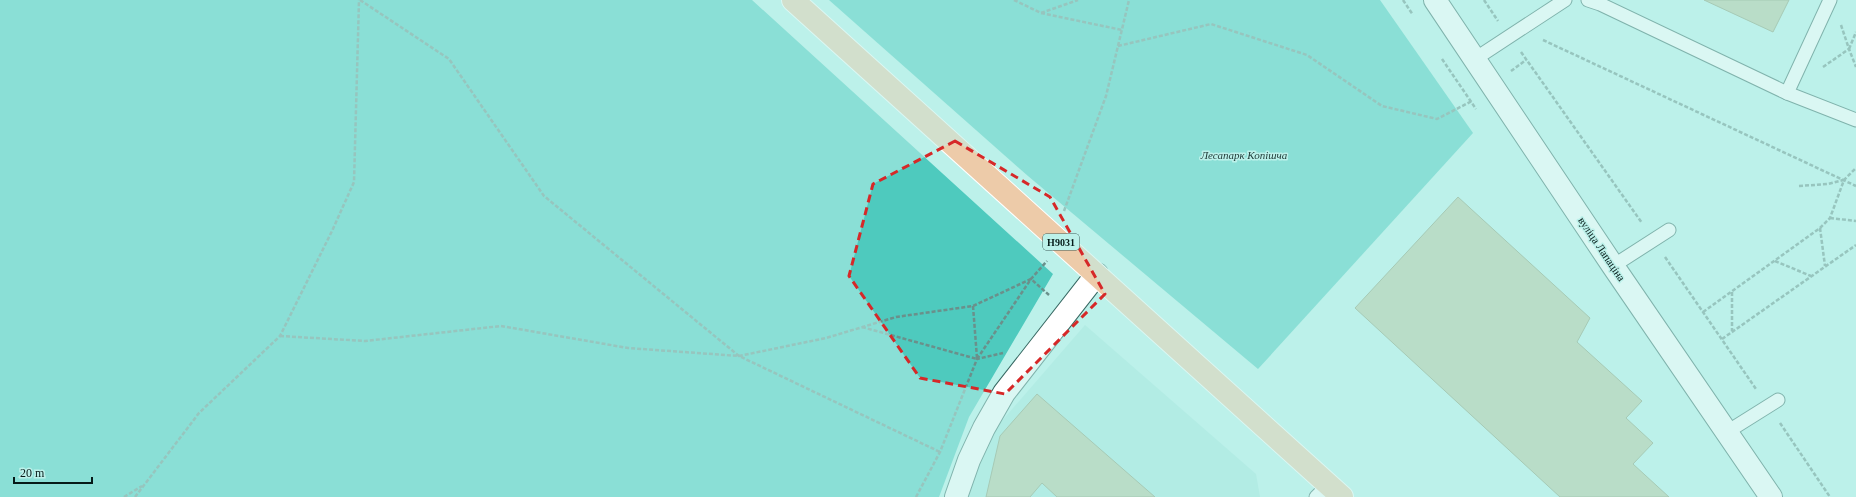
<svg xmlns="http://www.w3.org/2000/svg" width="1856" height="497" font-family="'Times New Roman',serif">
  <rect width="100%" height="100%" fill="#bcf1ea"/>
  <path fill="#a7e6de" d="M1085,325L1256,474L1260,497H968L988,437Z"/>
  <g fill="#4ecabe">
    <path d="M0,0H752L1053,274L969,417L939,497H0Z"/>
    <path d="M829,0H1380L1473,133L1258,369L1028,176Z"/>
  </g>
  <g fill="#b6c6a0" stroke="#8c9b77">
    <path d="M1704,0H1789L1773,32Z"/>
    <path d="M1458,197L1590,318L1577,342L1642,401L1626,418L1653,443L1633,464L1669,497H1560L1355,308Z"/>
    <path d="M1037,394L1155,497H1057L1042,483L1030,497H986L1000,436Z"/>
  </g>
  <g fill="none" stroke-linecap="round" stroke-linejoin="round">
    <defs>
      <g id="service">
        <path d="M1588,0L1600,4L1787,93L1856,120"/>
        <path d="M1475,59L1565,0"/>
        <path d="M1787,93L1830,0"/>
        <path d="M1613,266L1669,230"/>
        <path d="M1727,432L1778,400"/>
        <path d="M1316,497L1328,485"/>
      </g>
      <path id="minor" d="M956,497L969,460L984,428L1004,393L1097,274"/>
      <path id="secondary" d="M1435,0L1613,266L1771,497"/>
      <path id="primary" d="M793,0L1342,497"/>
    </defs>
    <use href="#service" stroke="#386963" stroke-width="15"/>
    <use href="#minor" stroke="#386963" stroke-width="24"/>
    <use href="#secondary" stroke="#386963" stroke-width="24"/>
    <use href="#primary" stroke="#fff" stroke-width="24"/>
    <g stroke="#6a908b" stroke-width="2.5" stroke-dasharray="4 2" stroke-linecap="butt">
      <path d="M360,0L449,59L544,196L739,356L940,452"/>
      <path d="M1014,0L1041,13L1122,30"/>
      <path d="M1403,0L1413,15"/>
      <path d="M1484,0L1498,21"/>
      <path d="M1041,13L1078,0"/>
      <path d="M1841,25L1849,49"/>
      <path d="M1543,40L1856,186"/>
      <path d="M1118,46L1211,24L1307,55L1382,106L1437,119L1472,101"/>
      <path d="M1849,49L1856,32"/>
      <path d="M1521,52L1642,223"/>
      <path d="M1442,59L1476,109"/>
      <path d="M1823,67L1849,49L1856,67"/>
      <path d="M1511,71L1526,60"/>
      <path d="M1799,186L1828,184L1843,180"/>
      <path d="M1064,211L1106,96L1129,0"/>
      <path d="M1830,218L1856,221"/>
      <path d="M1820,228L1825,266"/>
      <path d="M1665,257L1756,389"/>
      <path d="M1775,261L1811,276"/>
      <path d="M1732,292V331"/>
      <path d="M973,306L977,358"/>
      <path d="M1703,312L1820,228L1830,218L1844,180L1856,168"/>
      <path d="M862,327L977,359"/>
      <path d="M280,336L365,341L501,326L628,348L739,356L826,338L896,317L973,306L1031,279L1049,295"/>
      <path d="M1722,339L1856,245"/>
      <path d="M977,359L1031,279L1047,261"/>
      <path d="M1780,423L1830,497"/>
      <path d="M124,497L142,486"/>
      <path d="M135,497L199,413L280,336L332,231L354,182L359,0"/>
      <path d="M916,497L940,452L977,359L1003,353"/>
    </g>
    <use href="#service" stroke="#fff" stroke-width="13"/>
    <use href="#minor" stroke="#fff" stroke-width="22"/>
    <use href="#secondary" stroke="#fff" stroke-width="22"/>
    <use href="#primary" stroke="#edcba9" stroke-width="22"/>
  </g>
  <path d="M0 0H1856V497H0ZM955,141L1050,197L1105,294L1005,394L920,378L849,276L873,184Z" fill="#bcf1ea" fill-opacity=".55" fill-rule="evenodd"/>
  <path fill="none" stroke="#d62828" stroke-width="3" stroke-dasharray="8 5" stroke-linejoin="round" d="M955,141L1050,197L1105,294L1005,394L920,378L849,276L873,184Z"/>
  <g text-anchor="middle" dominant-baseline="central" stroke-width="3" stroke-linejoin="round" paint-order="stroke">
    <rect fill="#bcf1ea" stroke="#3d5a57" stroke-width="1" x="1043" y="234" width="36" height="16" rx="3"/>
    <g font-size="10" font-weight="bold" fill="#061a18">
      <text x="1061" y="242">Н9031</text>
    </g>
    <g font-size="11" font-style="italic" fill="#1d3835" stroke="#bcf1ea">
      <text x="1244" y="155">Лесапарк Копішча</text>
    </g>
    <g font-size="11" fill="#061a18" stroke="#bcf1ea">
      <text transform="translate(1602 249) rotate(56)">вуліца Лапаціна</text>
    </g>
  </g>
  <path d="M14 477v6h78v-6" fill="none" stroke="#061a18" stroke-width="2"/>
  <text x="20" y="477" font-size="12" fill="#061a18" stroke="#bcf1ea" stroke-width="3" paint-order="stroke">20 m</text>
</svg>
